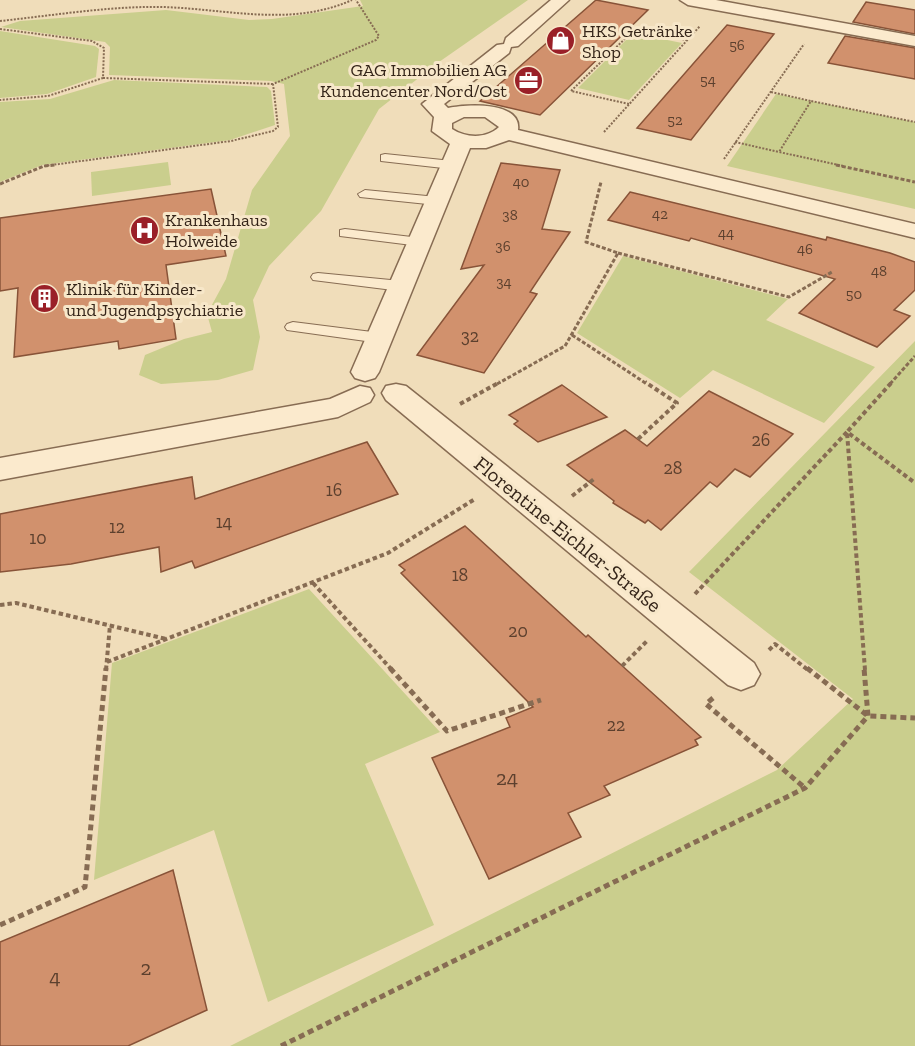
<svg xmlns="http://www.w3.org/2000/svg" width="915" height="1046" font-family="'Zilla Slab',serif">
  <rect width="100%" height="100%" fill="#f0ddba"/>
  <g fill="#cace8d">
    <path d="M360,0H528L439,62L379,109L321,211L269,266L253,300L260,337L253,370L218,380L161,384L139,375L145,355L184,339L212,332L207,314L226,279L252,190L290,136L284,84L271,81L109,75L110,47L105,42L1,27L20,21L166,10L249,20L272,19L363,6Z"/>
    <path d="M0,31L95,46L99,49L96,77L47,94L0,98Z"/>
    <path d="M633,33L682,43L629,100L578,88Z"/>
    <path d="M114,80L267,87L271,91L275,125L230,140L42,165L0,182V102L50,99Z"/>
    <path d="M776,94L915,122V209L727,166Z"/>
    <path d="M168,162L171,185L92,196L91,172Z"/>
    <path d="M623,256L788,299L766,320L875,367L824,423L713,370L680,398L577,333Z"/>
    <path d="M915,341V1046H230L777,770L853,699L689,572Z"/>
    <path d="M309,589L440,732L365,764L434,925L268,1002L214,830L94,880L112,663Z"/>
  </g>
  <g fill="#d1916d" stroke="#885338" stroke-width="1.5">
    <path d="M596,0L648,10L540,115L480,101Z"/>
    <path d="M866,2L915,10V34L853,22Z"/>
    <path d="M727,25L774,34L691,140L637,128Z"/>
    <path d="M845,36L915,48V79L828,63Z"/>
    <path d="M501,163L560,170L542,229L570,232L530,292L537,294L484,373L417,355L484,265L461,269Z"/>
    <path d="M211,189L226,256L166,265L176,339L119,349L118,341L14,357L18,288L0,291V218Z"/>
    <path d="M630,192L826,240L827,237L890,253L915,262V290L894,310L910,316L877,347L799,313L835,279L691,238L689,241L608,220Z"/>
    <path d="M562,385L607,417L538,442L514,424L518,421L509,415Z"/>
    <path d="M709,391L793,434L750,477L735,469L717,487L710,482L661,530L648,520L645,523L613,503L614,501L567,465L625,430L647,446Z"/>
    <path d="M367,442L398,494L195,568L192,561L161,572L159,547L71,564L0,572V514L192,477L195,499Z"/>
    <path d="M465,526L586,637L588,635L701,737L695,740L698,745L604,786L610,795L568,813L581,837L489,879L432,758L510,727L506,718L533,707L401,573L405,570L399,565Z"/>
    <path d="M173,870L207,1010L128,1046H0V942Z"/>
  </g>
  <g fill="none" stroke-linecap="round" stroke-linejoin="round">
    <defs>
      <g id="lane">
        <path d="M385,154L452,161L458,165L452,169L381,161V155Z"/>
        <path d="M365,190L437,197L444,201L437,205L360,197L358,194Z"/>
        <path d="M345,229L420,238L427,242L420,246L340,236V230Z"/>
        <path d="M318,273L401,281L409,286L401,291L313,280L311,277L313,274Z"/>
        <path d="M293,322L380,333L388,338L380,343L287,330L285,327L287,324Z"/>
      </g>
      <g id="street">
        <path d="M551,0H569L518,46L511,47L509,53L444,104L448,108C466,104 522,101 518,130L915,224V238L509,140L486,148H470L379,372L375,378L365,381L355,378L351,372L450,144L432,131L434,117L422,104L497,45L504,44L506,38ZM485,117L499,127C486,139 466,138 452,129V123L464,117Z"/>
        <path d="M680,0H716L915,36V46L688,5Z"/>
        <path d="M396,384L406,386L754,663L760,674L754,685L741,690L728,685L386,400L382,393L386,386Z"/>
        <path d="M360,386L370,388L374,395L370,402L338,417L0,480V458L330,399Z"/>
      </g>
    </defs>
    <use href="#lane" stroke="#876c53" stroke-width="2"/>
    <use href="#street" stroke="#876c53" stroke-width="3"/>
    <g stroke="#876c53" stroke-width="2" stroke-dasharray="2 1.5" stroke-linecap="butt">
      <path d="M0,21C48,16 97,8 145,7C215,5 285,30 352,0"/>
      <path d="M0,29L92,41L104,48L103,78L48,96L0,100"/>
      <path d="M103,78L273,84"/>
      <path d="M771,92L811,101"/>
      <path d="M629,104L571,91L634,30L687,40"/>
      <path d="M604,132L700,26"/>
      <path d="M735,142L779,152"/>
      <path d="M724,159L804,44"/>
      <path d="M44,166L231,141L273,131L278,127L273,84L376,40L379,36L356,0"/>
      <path d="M843,166L779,152L811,101L915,122"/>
    </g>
    <g stroke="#876c53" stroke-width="3" stroke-dasharray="4 2" stroke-linecap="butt">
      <path d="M836,165L915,182"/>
      <path d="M0,184L44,166L55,165"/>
      <path d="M618,253L789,297L832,272"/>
      <path d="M572,335L647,384"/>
      <path d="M497,384L565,346L618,253L586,242L601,182"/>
      <path d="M890,384L915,356"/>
    </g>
    <g stroke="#876c53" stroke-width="4" stroke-dasharray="4.5 3" stroke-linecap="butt">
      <path d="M460,404L500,382"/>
      <path d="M638,439L677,403L645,382"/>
      <path d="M572,496L594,479"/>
      <path d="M313,583L392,670"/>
      <path d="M695,594L847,432L915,483"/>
      <path d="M0,605L16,603L166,639"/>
      <path d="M769,650L775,644L808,670"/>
      <path d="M107,662L388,553L475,499"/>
      <path d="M622,666L647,641"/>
      <path d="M106,670L110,625"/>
      <path d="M865,670L847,432L892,382"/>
    </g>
    <g stroke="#876c53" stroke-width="5" stroke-dasharray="6 4" stroke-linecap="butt">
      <path d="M390,668L447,731L541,700"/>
      <path d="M807,668L868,716L915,718"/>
      <path d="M713,698L706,704L805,788"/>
      <path d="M0,925L85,887L106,668"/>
      <path d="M281,1046L805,788L868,716L864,668"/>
    </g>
    <use href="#lane" fill="#fbeacd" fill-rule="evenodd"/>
    <use href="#street" fill="#fbeacd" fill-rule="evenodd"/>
  </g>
  <defs>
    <symbol id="shop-disc" viewBox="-11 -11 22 22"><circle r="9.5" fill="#9a2028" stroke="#f7e7c9"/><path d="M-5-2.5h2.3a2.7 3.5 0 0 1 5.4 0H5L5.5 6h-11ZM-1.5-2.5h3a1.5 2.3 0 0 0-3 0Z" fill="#fff"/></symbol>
    <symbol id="office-disc" viewBox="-11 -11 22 22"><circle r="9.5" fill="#9a2028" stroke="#f7e7c9"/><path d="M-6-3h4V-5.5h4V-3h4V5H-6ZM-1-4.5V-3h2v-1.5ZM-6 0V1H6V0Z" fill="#fff"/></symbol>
    <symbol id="hospital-disc" viewBox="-11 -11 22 22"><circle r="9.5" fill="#9a2028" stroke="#f7e7c9"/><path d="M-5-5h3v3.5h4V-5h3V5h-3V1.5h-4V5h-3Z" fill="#fff"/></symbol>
    <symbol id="building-disc" viewBox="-11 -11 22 22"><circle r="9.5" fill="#9a2028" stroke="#f7e7c9"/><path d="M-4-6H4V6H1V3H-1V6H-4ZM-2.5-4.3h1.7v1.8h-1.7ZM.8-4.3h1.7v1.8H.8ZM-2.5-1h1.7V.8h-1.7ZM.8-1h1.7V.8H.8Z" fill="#fff"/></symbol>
  </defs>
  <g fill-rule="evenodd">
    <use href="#shop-disc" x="544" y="24" width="33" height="33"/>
    <use href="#office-disc" x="512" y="64" width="33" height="33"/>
    <use href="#hospital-disc" x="128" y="214" width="33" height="33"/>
    <use href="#building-disc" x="28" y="282" width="33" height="33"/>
  </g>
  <g text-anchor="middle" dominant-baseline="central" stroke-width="6" stroke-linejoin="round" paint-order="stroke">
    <g font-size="15" fill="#5c402e">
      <text x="737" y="45">56</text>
      <text x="708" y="80">54</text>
      <text x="675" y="120">52</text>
      <text x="521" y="182">40</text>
      <text x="660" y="214">42</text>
      <text x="510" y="215">38</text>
      <text x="726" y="233">44</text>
      <text x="503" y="246">36</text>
      <text x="805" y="249">46</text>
      <text x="879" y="271">48</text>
      <text x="504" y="282">34</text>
      <text x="854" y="294">50</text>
    </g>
    <g font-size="18" fill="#352519" stroke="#f7e7c9" text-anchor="start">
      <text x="582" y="31">HKS Getränke<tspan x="582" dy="21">Shop</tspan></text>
      <text x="507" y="70" text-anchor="end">GAG Immobilien AG<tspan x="507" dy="21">Kundencenter Nord/Ost</tspan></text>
      <text x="165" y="220">Krankenhaus<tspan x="165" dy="21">Holweide</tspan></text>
      <text x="66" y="289">Klinik für Kinder-<tspan x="66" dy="21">und Jugendpsychiatrie</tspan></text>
    </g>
    <g font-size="18" fill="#5c402e">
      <text x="470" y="336">32</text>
      <text x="761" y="440">26</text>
      <text x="673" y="468">28</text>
      <text x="334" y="490">16</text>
      <text x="224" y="522">14</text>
      <text x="117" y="527">12</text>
      <text x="38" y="538">10</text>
      <text x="460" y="575">18</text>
      <text x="518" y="631">20</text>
      <text x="616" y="725">22</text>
    </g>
    <g font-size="21" fill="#352519" stroke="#f7e7c9">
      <text transform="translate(568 534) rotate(39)">Florentine-Eichler-Straße</text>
    </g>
    <g font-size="21" fill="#5c402e">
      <text x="507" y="777">24</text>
      <text x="146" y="967">2</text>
      <text x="55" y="976">4</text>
    </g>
  </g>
</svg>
